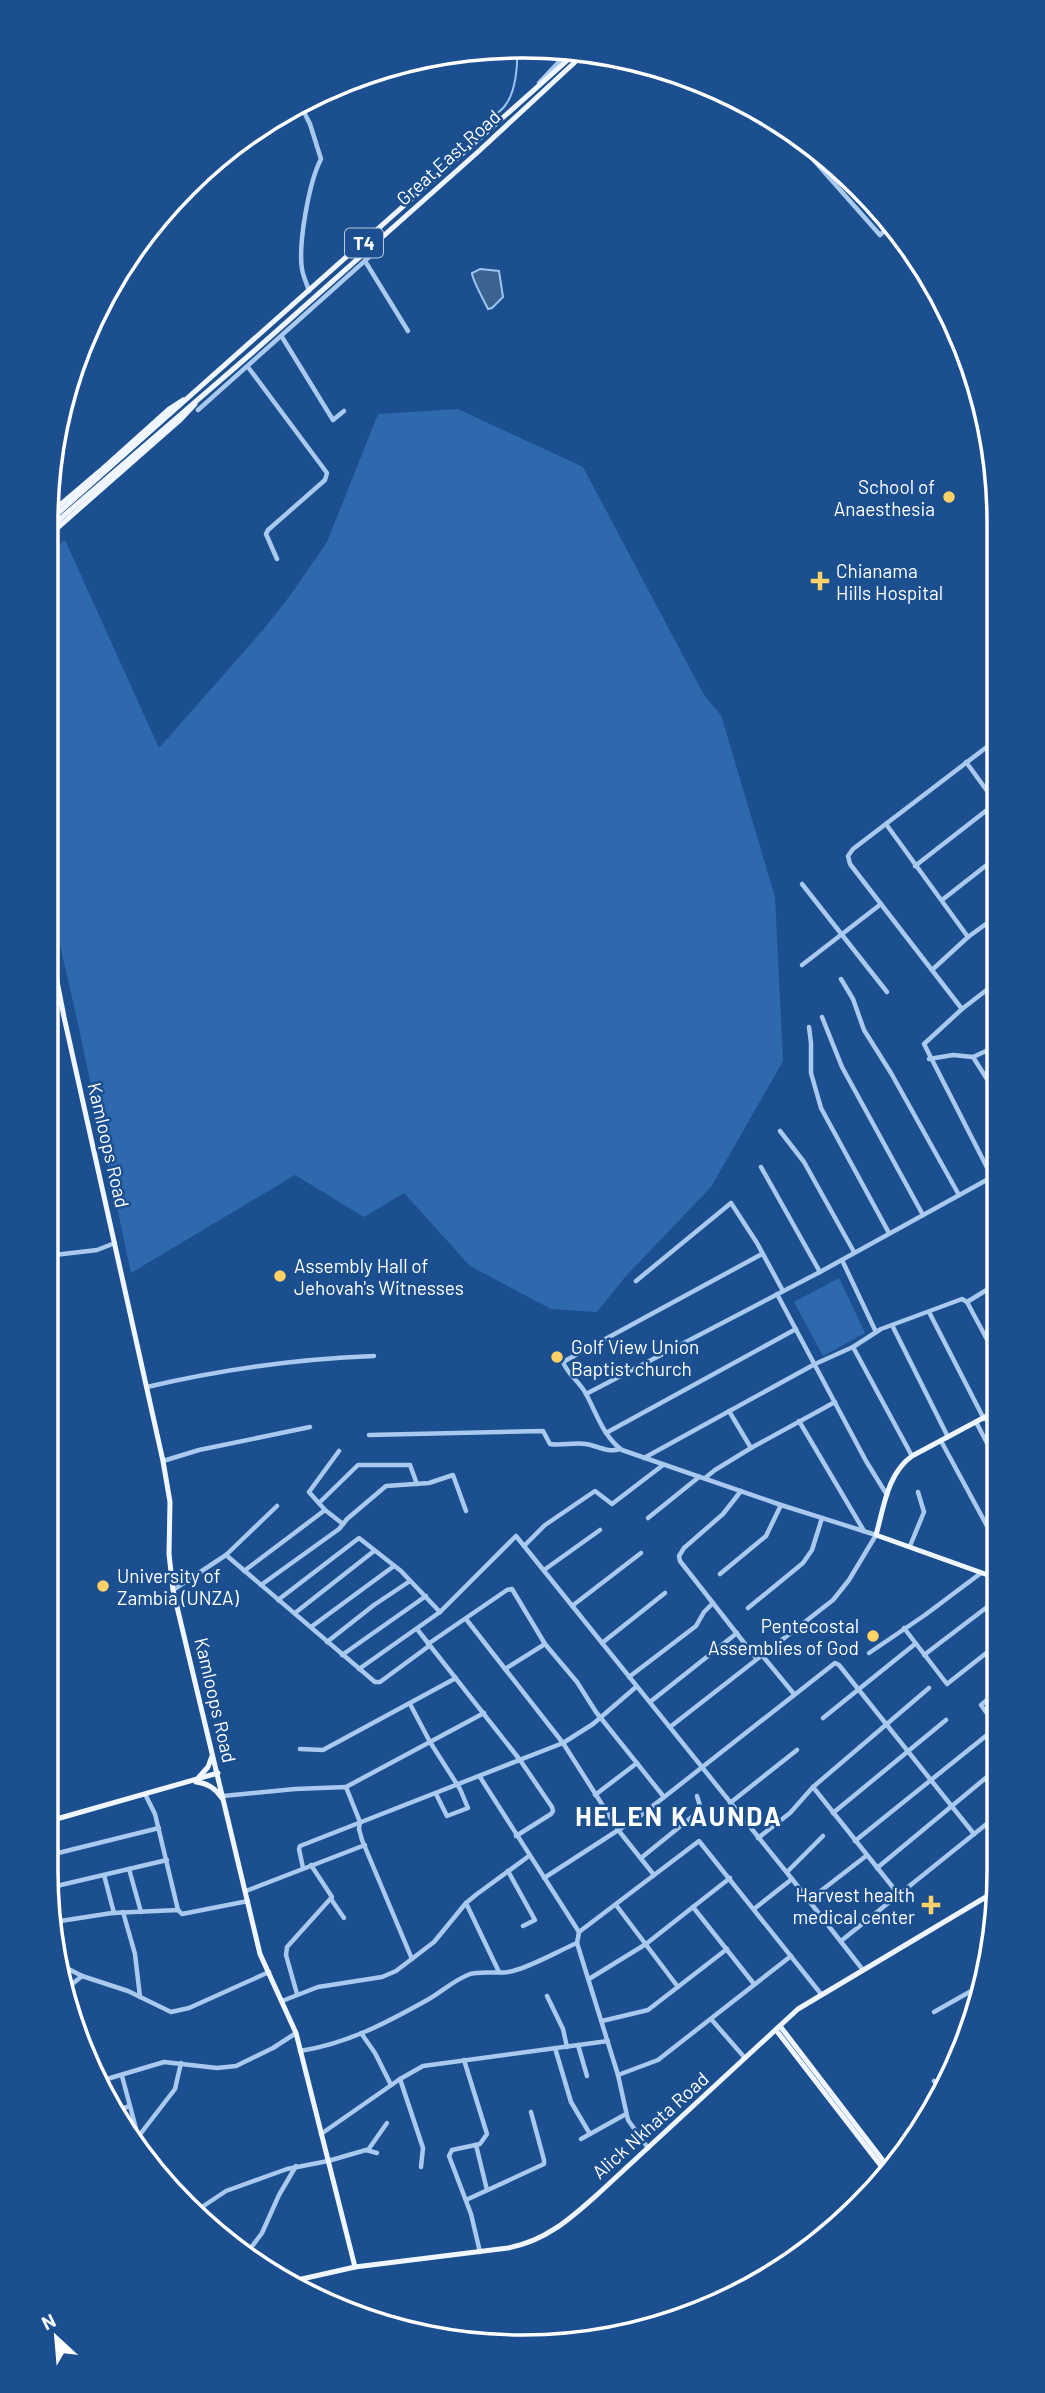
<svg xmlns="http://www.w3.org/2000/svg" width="1045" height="2393" font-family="Barlow,sans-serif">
  <rect width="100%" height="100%" fill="#1b4f8f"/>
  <g fill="#2e69ad">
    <path d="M458,409L583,467L704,695L721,715L775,897L783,1061L711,1187L625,1277L597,1312L551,1309L470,1266L404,1193L364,1217L295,1175L131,1273L76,1015L46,884V557L65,540L159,748L263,630L292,593L327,542L378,414Z"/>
    <path d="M839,1278L865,1333L823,1356L794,1302Z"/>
  </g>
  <path fill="#3c6290" stroke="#9cc4f0" stroke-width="2" d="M480,269L499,271L503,297L492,308L488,309C484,301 472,279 472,273Z"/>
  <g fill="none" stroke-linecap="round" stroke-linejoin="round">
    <path stroke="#9cc4f0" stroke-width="2" d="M488,122C493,115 499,113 504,107C516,93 518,65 517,47"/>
    <path stroke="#8da7c7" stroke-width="12" d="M525,2341L532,2339L542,2342"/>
    <g stroke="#a9c9ee" stroke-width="4.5">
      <path d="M539,83L571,49"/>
      <path d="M299,102L310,124L321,159C309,182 298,244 302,269C303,276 307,284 309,291"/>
      <path d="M781,123L880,235L892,224"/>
      <path d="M365,261L408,331"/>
      <path d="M282,337L333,420L344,411"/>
      <path d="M248,367L327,473L325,480L268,530L266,534L277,559"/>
      <path d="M198,410L377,250L370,247"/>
      <path d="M966,762L996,803"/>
      <path d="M886,824L968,937"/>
      <path d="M915,866L996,803"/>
      <path d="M802,884L887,992"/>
      <path d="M942,900L997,857"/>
      <path d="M802,965L881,904"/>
      <path d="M932,970L968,937L997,916"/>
      <path d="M841,979L853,999L864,1030L891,1073L959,1195"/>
      <path d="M997,982L962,1009L924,1044L997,1187"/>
      <path d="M962,1009L850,864L848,856L853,849L996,740"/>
      <path d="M822,1017L842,1067L923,1215"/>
      <path d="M809,1027L811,1043V1073L821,1108L889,1233"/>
      <path d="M973,1057L997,1095"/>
      <path d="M929,1059L953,1055L973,1057L997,1046"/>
      <path d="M780,1131L804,1162L854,1252"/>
      <path d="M761,1167L820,1272"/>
      <path d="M46,1256L97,1250L115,1243"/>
      <path d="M842,1260L876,1332"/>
      <path d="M636,1281L731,1203L757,1243L783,1291"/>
      <path d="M777,1294L866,1461L887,1495"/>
      <path d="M967,1302L998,1360"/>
      <path d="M929,1312L984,1419"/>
      <path d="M892,1325L948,1437"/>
      <path d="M853,1347L912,1456"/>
      <path d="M147,1387C223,1369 295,1359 374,1356"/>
      <path d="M586,1394L820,1272L992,1177"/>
      <path d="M729,1411L751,1448"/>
      <path d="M799,1421L864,1531"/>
      <path d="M976,1422L998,1464"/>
      <path d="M606,1433L796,1329"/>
      <path d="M369,1435L543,1431L550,1444C561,1446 574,1442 586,1444C598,1446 607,1453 620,1449"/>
      <path d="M941,1441L999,1548"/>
      <path d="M644,1458L815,1364L853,1347L881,1329L962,1299L967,1302L998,1283"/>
      <path d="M163,1461L199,1450L310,1427"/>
      <path d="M705,1478L715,1470L751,1448L835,1402"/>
      <path d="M741,1491L723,1514L684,1548L679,1556L680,1561L756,1658"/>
      <path d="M319,1503L358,1465H410L417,1484"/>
      <path d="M325,1510L343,1524"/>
      <path d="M648,1518L699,1477"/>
      <path d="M524,1546L545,1525L595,1491L612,1504L663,1465"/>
      <path d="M910,1546L924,1512L918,1492"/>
      <path d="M226,1555L375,1682H380L429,1646"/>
      <path d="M544,1570L600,1530"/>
      <path d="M244,1571L325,1510L309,1492L339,1451"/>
      <path d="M720,1574L766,1536L781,1505"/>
      <path d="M261,1585L339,1529L347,1519L386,1486L429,1483L453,1475L466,1511"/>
      <path d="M173,1590L226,1555L277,1506"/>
      <path d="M278,1600L359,1538L401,1571L440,1612"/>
      <path d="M572,1606L641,1553"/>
      <path d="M748,1608L803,1563L812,1550L822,1518"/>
      <path d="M295,1613L374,1551"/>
      <path d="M466,1619L563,1743L619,1831L654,1875"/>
      <path d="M311,1627L394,1566"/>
      <path d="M904,1628L947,1684L999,1643"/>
      <path d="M417,1629L520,1760L552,1807L553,1811L551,1814L516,1836"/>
      <path d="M327,1642L374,1605L410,1581"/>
      <path d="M602,1643L665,1593"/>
      <path d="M428,1644L507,1590L512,1589L545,1644L577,1682L596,1712L664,1797"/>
      <path d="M869,1653L925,1615L981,1573"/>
      <path d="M761,1654L794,1694"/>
      <path d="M342,1655L426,1596"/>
      <path d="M924,1655L999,1598"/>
      <path d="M359,1669L440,1612L516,1536L792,1879L863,1970"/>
      <path d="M505,1669L545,1644"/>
      <path d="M629,1677L696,1626L704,1612L713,1603"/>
      <path d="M999,1690L981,1705L999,1730"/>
      <path d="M650,1702L737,1633"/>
      <path d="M410,1704L430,1742L460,1789L468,1808L447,1816L436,1794"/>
      <path d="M823,1718L915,1644"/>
      <path d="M670,1727L833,1600L849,1580L876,1535L781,1505L622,1450C603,1436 597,1414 586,1394C580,1382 568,1375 563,1362L762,1254"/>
      <path d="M300,1749L323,1750L456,1678"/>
      <path d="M480,1777L579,1932L577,1943L618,2075L628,2120L648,2148"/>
      <path d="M346,1787L484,1713"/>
      <path d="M813,1787L899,1895"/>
      <path d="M145,1794L155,1814L178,1910"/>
      <path d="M595,1795L637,1763"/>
      <path d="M223,1796L295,1789L346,1787L360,1822L359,1829L362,1840L412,1959"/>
      <path d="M730,1803L797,1750"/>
      <path d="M833,1813L946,1720"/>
      <path d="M758,1838L790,1813L813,1787L929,1688"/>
      <path d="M855,1841L997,1727"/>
      <path d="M46,1856L159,1828"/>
      <path d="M641,1858L698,1812L700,1806L697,1796"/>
      <path d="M303,1868L299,1849L300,1846L563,1743L593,1724L636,1687"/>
      <path d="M877,1868L999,1767"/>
      <path d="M129,1869L141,1912"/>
      <path d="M508,1871L535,1920L523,1926"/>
      <path d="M787,1872L823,1836"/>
      <path d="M104,1875L114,1913"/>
      <path d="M544,1878L640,1816L835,1663L839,1665L974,1834"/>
      <path d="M730,1878L693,1907L754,1984"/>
      <path d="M48,1888L167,1860"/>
      <path d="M246,1891L365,1845"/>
      <path d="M331,1899L344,1918"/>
      <path d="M809,1900L866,1856"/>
      <path d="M466,1903L499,1972"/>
      <path d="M616,1905L678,1987"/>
      <path d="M754,1909L792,1879"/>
      <path d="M123,1912L135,1954L140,1997"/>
      <path d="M54,1922L112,1913L178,1910L182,1914L248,1901"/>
      <path d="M579,1932L699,1841L821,1994"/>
      <path d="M841,1941L999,1814"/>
      <path d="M61,1965L82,1976L128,1991L171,2012L189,2008L269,1972"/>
      <path d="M589,1979L646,1944L693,1907"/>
      <path d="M65,1990L82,1976"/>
      <path d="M297,1994L286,1955L287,1947L332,1897L311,1865"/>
      <path d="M547,1996L563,2029L567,2047"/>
      <path d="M282,2001L318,1987L382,1977L396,1971L434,1942L466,1903L477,1894L529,1856"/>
      <path d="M934,2012L980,1986"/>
      <path d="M711,2019L745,2058"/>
      <path d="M602,2021L648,2010L727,1949"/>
      <path d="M361,2033L375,2053L391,2085"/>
      <path d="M578,2045L587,2076"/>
      <path d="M555,2048L571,2102L590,2134"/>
      <path d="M300,2051C347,2044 388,2022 429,1999C443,1991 454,1980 470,1974C484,1970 499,1975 513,1971C535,1965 556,1952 577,1943"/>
      <path d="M464,2060L487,2134L480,2144L452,2150L449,2156L471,2214L480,2252"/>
      <path d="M618,2075L658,2060L791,1956"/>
      <path d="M122,2076L138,2136"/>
      <path d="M400,2079L423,2148L421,2167"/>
      <path d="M934,2081L943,2092"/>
      <path d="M97,2082L164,2062L217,2068L236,2066L273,2048L296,2033"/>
      <path d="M112,2112L130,2106"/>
      <path d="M321,2134L400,2079L423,2066L608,2041"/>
      <path d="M581,2139L626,2114"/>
      <path d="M135,2144L138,2137L175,2089L181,2063"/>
      <path d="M476,2145L487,2190"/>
      <path d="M368,2150L387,2123"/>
      <path d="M466,2200L544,2164V2160L531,2112"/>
      <path d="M198,2213L199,2209L226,2191L287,2169L328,2161L366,2150L377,2153"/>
      <path d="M247,2253L262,2233L279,2195L296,2166"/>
    </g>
    <g stroke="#f0f6ff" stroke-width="5">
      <path d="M47,516L100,471L169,409L183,400"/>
      <path d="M46,524L580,49"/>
      <path d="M46,531L253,352L479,151L588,50"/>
      <path d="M46,538L181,419L195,404"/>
      <path d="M46,925L64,1017L163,1461L170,1502L169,1554L173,1590L260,1954L296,2033L355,2267"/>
      <path d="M998,1410L912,1456C887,1474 884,1507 876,1535L999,1579"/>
      <path d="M199,1777L208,1767L212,1756"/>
      <path d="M196,1782C208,1783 216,1789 222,1798"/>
      <path d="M46,1822L218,1773"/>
      <path d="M780,2026L891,2171"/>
      <path d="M776,2030L888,2175"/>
      <path d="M284,2283L355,2267L508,2248C546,2241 571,2218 599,2193L798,2009L996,1891"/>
    </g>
  </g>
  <g fill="#ffd166" stroke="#1b4f8f" stroke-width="2.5">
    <circle cx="949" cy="497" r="7"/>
    <path d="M816.5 570.5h7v7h7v7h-7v7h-7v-7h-7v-7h7z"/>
    <circle cx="280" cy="1276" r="7"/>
    <circle cx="557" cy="1357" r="7"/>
    <circle cx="103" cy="1586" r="7"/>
    <circle cx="873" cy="1636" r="7"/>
    <path d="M927.5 1894.5h7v7h7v7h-7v7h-7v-7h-7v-7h7z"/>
  </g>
  <g text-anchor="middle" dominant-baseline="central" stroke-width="5" stroke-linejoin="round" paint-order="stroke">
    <rect fill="#1b4f8f" stroke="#bbcadd" stroke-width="2" x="345" y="228.5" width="38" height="29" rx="5"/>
    <g font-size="18" font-weight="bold" fill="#fff">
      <text x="364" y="243">T4</text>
    </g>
    <g font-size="19" fill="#fff" stroke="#1b4f8f">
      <text transform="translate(448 157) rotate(-42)">Great East Road</text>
      <text transform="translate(109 1145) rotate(77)">Kamloops Road</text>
      <text transform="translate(216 1700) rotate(77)">Kamloops Road</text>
      <text transform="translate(650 2125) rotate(-42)">Alick Nkhata Road</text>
    </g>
    <g font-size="19" fill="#fff" stroke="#1b4f8f" text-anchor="start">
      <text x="935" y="486" text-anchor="end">School of<tspan x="935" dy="22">Anaesthesia</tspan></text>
      <text x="836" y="570">Chianama<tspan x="836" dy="22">Hills Hospital</tspan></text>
      <text x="294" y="1265">Assembly Hall of<tspan x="294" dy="22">Jehovah's Witnesses</tspan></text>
      <text x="571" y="1346">Golf View Union<tspan x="571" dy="22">Baptist church</tspan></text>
      <text x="117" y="1575">University of<tspan x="117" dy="22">Zambia (UNZA)</tspan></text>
      <text x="859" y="1625" text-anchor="end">Pentecostal<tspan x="859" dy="22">Assemblies of God</tspan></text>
      <text x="915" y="1894" text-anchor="end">Harvest health<tspan x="915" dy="22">medical center</tspan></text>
    </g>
    <g font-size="26" font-weight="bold" letter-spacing="2" fill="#fff" stroke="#1b4f8f">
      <text x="679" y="1815">HELEN KAUNDA</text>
    </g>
  </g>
  <path d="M0 0H1045V2393H0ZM522 58H523A464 464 0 0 1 987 522V1871A464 464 0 0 1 523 2335H522A464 464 0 0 1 58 1871V522A464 464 0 0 1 522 58Z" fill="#1b4f8f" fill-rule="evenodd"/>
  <path fill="none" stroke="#fff" stroke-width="3.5" d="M522 58H523A464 464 0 0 1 987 522V1871A464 464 0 0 1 523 2335H522A464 464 0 0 1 58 1871V522A464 464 0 0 1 522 58Z"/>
  <g transform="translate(56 2337) rotate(334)" stroke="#1b4f8f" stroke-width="5" paint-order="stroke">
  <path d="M0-5L12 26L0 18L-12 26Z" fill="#ffffff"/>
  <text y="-10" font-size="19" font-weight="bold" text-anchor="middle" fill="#ffffff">N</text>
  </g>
</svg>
